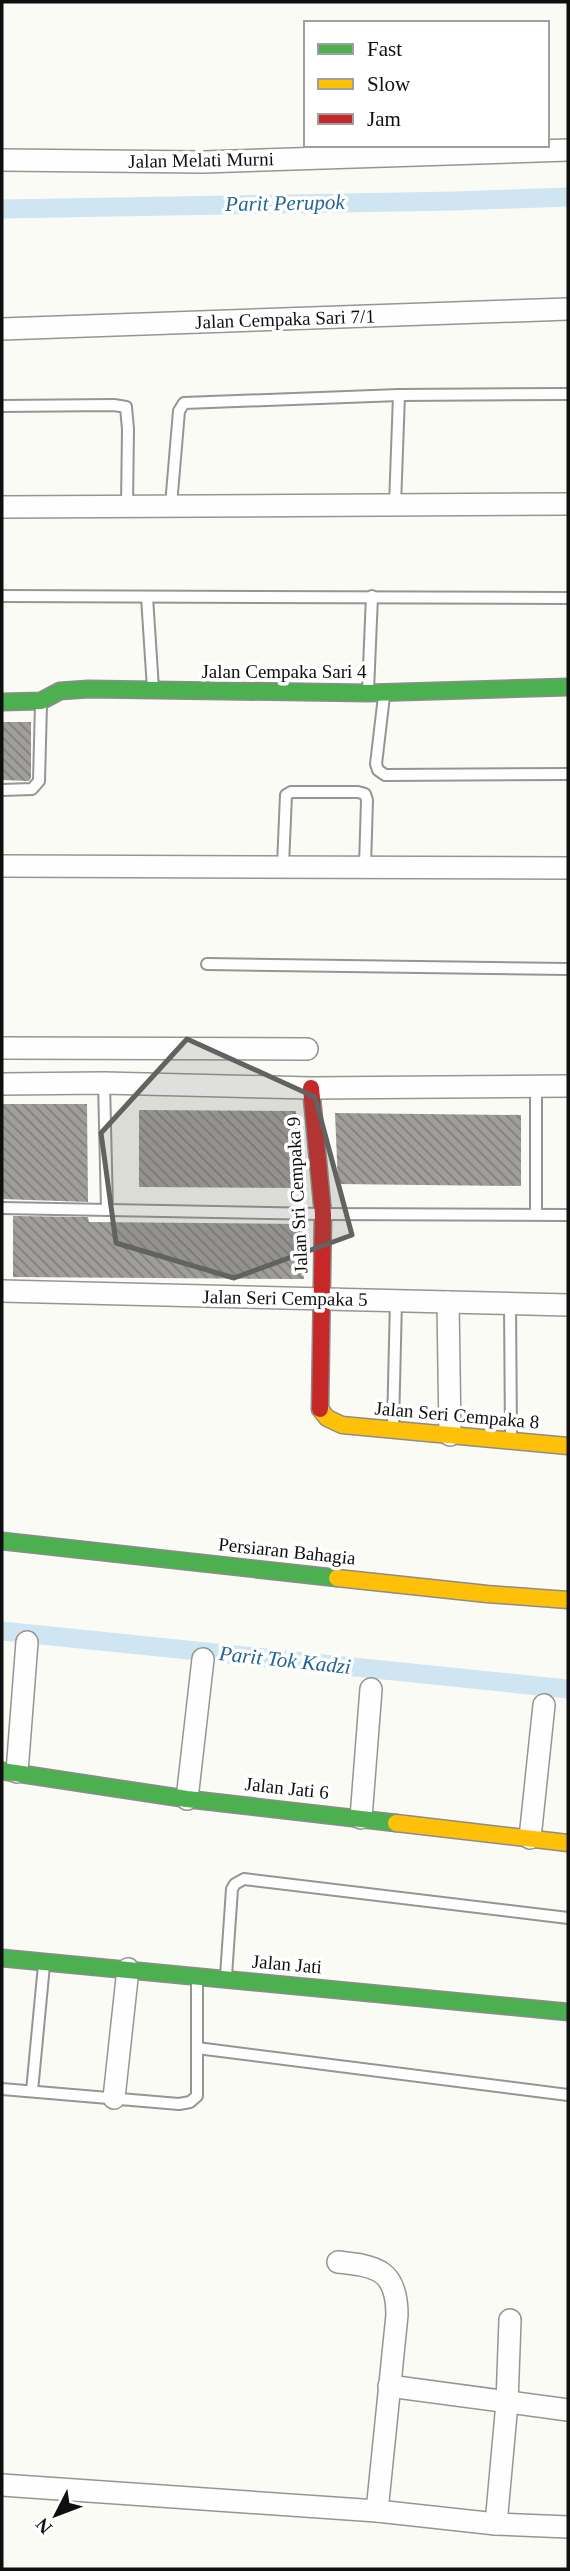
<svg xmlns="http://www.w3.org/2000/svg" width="570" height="2571" font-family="'Times New Roman',serif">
  <defs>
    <pattern id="building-back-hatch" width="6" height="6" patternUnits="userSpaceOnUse" patternTransform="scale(1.75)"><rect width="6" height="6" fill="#9f9e9b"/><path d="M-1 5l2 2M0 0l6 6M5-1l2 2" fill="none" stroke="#807f7d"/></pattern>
  </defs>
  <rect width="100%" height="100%" fill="#fbfbf6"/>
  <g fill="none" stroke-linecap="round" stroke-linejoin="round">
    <g stroke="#cfe6f2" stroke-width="19">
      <path d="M2,209L455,201L568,197"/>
      <path d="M2,1631L568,1689"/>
    </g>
  </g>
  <g fill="url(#building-back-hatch)">
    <path d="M2,722H31V778L29,781L2,780Z"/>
    <path d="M2,1104H87L88,1202L2,1199Z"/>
    <path d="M139,1110L296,1111L303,1188L139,1187Z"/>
    <path d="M335,1113L521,1115V1186L338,1184Z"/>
    <path d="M13,1216L88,1217L89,1222L304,1224V1279L13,1277Z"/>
  </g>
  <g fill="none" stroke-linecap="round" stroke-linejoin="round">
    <defs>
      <g id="lane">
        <path d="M2,406L114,405L126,407L128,429L127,505"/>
        <path d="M171,505L179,411L184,403L399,395L568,394"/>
        <path d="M395,505L399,395"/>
        <path d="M2,596L568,598"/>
        <path d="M147,597L153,689"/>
        <path d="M368,691L372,596"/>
        <path d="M384,696L376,764L378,770L385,775L568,774"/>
        <path d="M2,790L32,789L39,781L41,704"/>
        <path d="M283,865L286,795L291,792H358L365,794L367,800L365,866"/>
        <path d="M207,964L568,969"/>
        <path d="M104,1083L107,1209"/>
        <path d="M536,1086V1214"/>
        <path d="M2,1208L323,1214L568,1215"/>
        <path d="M510,1303L511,1438"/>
        <path d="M393,1427L396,1300"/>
        <path d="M226,1976L232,1889L235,1884L244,1879L568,1918"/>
        <path d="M197,2048L568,2095"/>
        <path d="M2,2089L179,2104L190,2102L197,2096V1979"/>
        <path d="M32,2091L44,1965"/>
      </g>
      <g id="street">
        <path d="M2,160L203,162L568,150"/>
        <path d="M2,329L568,309"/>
        <path d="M2,507L568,504"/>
        <path d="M2,866L568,868"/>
        <path d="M2,1048L307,1049"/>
        <path d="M2,1084L104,1083L311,1088L568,1086"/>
        <path d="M2,1291L568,1305"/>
        <path d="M448,1302L450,1435"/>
        <path d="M17,1772L27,1642"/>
        <path d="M187,1799L203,1659"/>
        <path d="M361,1818L371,1689"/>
        <path d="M530,1838L544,1705"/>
        <path d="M114,2098L128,1969"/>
        <path d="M338,2262C377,2266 397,2270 397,2315L377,2511"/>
        <path d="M389,2386L568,2410"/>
        <path d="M2,2485L377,2511L496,2524L568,2527"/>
        <path d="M496,2524L507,2403L510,2320"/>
      </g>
      <g id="fast">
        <path d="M2,702L41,701L60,691L88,689L368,693L568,687"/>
        <path d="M2,1541L337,1578"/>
        <path d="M2,1771L187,1799L396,1823"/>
        <path d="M2,1958L568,2012"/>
      </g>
      <g id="slow">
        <path d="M320,1409L327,1418L342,1425L568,1446"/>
        <path d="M337,1578L487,1594L568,1600"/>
        <path d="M396,1823L568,1843"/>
      </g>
      <path id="jam" d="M311,1088L323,1214L320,1409"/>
    </defs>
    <use href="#lane" stroke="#959593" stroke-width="14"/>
    <use href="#street" stroke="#959593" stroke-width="24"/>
    <use href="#fast" stroke="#8c8c8a" stroke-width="19"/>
    <use href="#slow" stroke="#8c8c8a" stroke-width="19"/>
    <use href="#jam" stroke="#8c8c8a" stroke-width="19"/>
    <use href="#lane" stroke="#fefefe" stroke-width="10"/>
    <use href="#street" stroke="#fefefe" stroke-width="21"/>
    <use href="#fast" stroke="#4caf50" stroke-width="16"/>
    <use href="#slow" stroke="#ffc107" stroke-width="16"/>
    <use href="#jam" stroke="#c62828" stroke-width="16"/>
  </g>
  <path fill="#626260" fill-opacity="0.2" stroke="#626260" stroke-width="5" stroke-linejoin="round" d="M187,1039L315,1097L352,1235L234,1278L116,1243L101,1133Z"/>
  <g text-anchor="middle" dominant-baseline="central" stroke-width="7" stroke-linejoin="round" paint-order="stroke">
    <g font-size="19" fill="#0f0f0f" stroke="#fff">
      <text transform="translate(201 160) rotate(-1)">Jalan Melati Murni</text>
      <text transform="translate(285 319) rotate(-2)">Jalan Cempaka Sari 7/1</text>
      <text x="284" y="671">Jalan Cempaka Sari 4</text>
      <text transform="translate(297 1195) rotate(-93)">Jalan Sri Cempaka 9</text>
      <text transform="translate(285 1298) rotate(1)">Jalan Seri Cempaka 5</text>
      <text transform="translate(457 1415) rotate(5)">Jalan Seri Cempaka 8</text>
      <text transform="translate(287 1551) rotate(6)">Persiaran Bahagia</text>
      <text transform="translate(287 1788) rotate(6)">Jalan Jati 6</text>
      <text transform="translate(287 1964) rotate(5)">Jalan Jati</text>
    </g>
    <g font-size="21" font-style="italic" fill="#226398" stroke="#fff">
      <text transform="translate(285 203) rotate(-1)">Parit Perupok</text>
      <text transform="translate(285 1660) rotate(6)">Parit Tok Kadzi</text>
    </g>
  </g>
  <rect width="570" height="2571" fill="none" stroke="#0f0f0f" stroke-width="7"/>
  <rect x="304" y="21" width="245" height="126" fill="#ffffff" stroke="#9f9f9f" stroke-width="2"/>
  <rect x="318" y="44" width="35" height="10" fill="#4caf50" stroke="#9f9f9f" stroke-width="2"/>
  <text x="367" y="56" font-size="21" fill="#0f0f0f">Fast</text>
  <rect x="318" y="79" width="35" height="10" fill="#ffc107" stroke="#9f9f9f" stroke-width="2"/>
  <text x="367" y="91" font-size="21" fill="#0f0f0f">Slow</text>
  <rect x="318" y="114" width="35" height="10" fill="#c62828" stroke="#9f9f9f" stroke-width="2"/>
  <text x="367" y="126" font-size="21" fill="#0f0f0f">Jam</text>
  <g transform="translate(56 2515) rotate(228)" stroke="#ffffff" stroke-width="5" paint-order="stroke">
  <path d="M0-5L12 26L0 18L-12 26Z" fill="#0f0f0f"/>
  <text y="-10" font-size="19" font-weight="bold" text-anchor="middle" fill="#0f0f0f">N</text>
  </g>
</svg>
